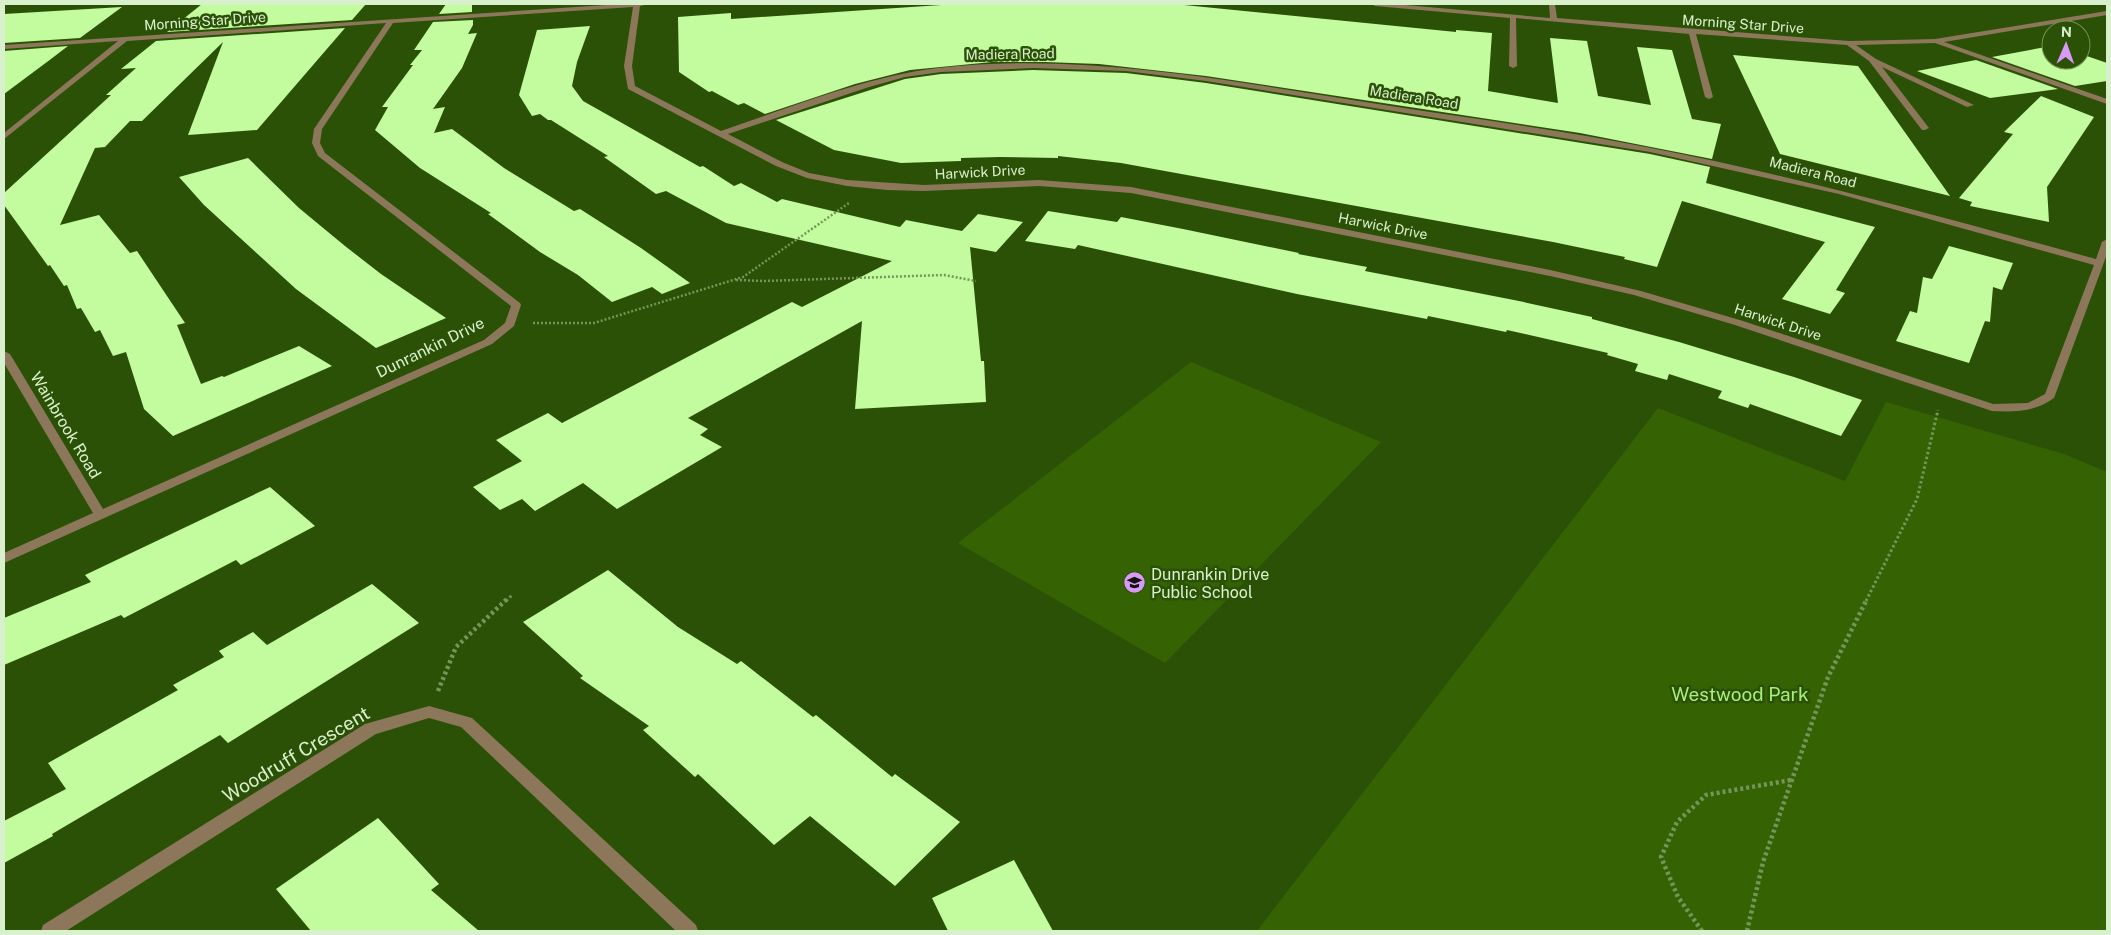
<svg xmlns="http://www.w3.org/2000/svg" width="2111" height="935" viewBox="0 0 2111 935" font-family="'Public Sans',sans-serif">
	<rect width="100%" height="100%" fill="#2b5106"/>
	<path fill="#356304" d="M1191 362 1381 442 1165 663 958 543Z
		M1886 402 2064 454 2107 472V931H1257L1658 408 1845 481Z"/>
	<path fill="#c3fb9f" d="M202 4H366L352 20 167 32Z
		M446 4H472V12L439 14Z
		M956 4 1184 5 1456 32V30L1492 33 1488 91 1558 103 1550 38 1587 41 1598 96 1651 105 1637 47 1672 50 1692 119 1721 124 1712 159 1580 133 1206 76 1099 64 1045 62H992L910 70 855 84 765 114 744 103 738 105 712 91 709 92 679 72 678 17 731 13V19Z
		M122 7 80 38 4 43V14Z
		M473 20V25L468 34 477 33 462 68 433 109 445 107 434 133 452 129 504 168 574 211 580 209 641 248 690 283 662 294 652 287 612 302 578 275 540 252 488 214 491 213 420 168 375 130 388 107H382L413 65H410L422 50H414L433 22Z
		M590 26 577 62 572 86 583 101 700 167 703 166 734 186 741 183 777 202 782 199 900 227 906 220 962 231 978 214 1023 222 996 252 970 247 981 361H984L986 402 855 409 862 321 688 418 708 429 700 435 722 447 617 509 583 483 535 511 522 499 500 510 473 487 522 461 496 440 548 413 562 423 792 302 802 307 892 261 726 223 666 191 656 194 604 157 608 156 551 120H548L540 114 532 116 519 95 537 30Z
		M345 28 257 130 188 135 223 42 142 121H130L105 147 95 148 60 225 99 215 130 253 137 251 185 323 177 325 201 384 222 376 224 377 299 346 332 366 173 436 144 409 126 352 113 356 100 330 95 332 81 308 77 309 67 285 64 286 50 265 48 266 4 205V193L111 95H106L136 68 121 69 156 41Z
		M68 46 51 59 4 94V51Z
		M2051 46V60H2081V54L2107 63V81L2075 86 1992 57Z
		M1733 55 1858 66 1950 196 1780 154Z
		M1976 60 2058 89 1990 98 1917 71Z
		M1033 70 1126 73 1206 83 1650 154 1710 167 1706 183 1875 227 1836 290 1845 293 1830 314 1782 299 1825 242 1682 201 1657 267 1624 259 1625 257 1553 242 1121 163 1058 156V158L1000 157 961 158V161L901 163 834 150 776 120 905 79 941 74Z
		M2041 96 2094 117 2047 187 2049 222 1970 206 1972 202 1959 198 2013 134 2004 132Z
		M248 158 299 208 345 246 381 274 446 318 376 348 296 289 204 205 179 177Z
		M1048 211 1117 222 1121 217 1183 229 1299 253 1298 254 1367 267 1365 271 1514 300 1592 317V319L1679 342 1794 377 1862 400 1841 436 1750 404 1748 408 1718 398 1722 391 1669 374 1667 380 1635 371 1638 364 1607 355 1608 353 1507 330 1506 332 1428 316 1427 319 1297 294 1078 245 1075 249 1025 241Z
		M1949 246 2013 263 2002 290 1993 287 1990 322 1985 321 1969 363 1896 341 1910 311 1917 313 1923 277 1932 279Z
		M270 487 315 526 241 565 236 560 124 618 121 615 4 665V618L91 582 85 575Z
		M608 570 678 627 737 664 741 661 813 717 816 715 892 777 895 774 960 822 895 886 810 816 774 845 698 774 695 777 643 730 649 726 580 678 583 676 523 622Z
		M372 584 419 623 228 743 220 735 52 834 53 836 4 863V821L66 789 48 763 178 690 173 685 224 657 219 651 253 632 267 645Z
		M378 818 439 884 431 890 479 931H311L276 889Z
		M1014 860 1053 931H948L932 898Z"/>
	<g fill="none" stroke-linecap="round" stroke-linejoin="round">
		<path stroke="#75955a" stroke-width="2.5" stroke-dasharray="2 2" stroke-linecap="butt" d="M736 280 764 281 944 275 976 281
			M533 323H594L743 277 849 203"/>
		<path stroke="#75955a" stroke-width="3" stroke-dasharray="2.5 2.5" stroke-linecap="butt" d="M506 601 512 595
			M1866 601 1917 499 1938 410"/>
		<path stroke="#75955a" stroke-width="4.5" stroke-dasharray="3 3" stroke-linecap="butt" d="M438 691 456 647 507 599
			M1702 931 1678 897 1661 857 1677 822 1706 795 1791 780
			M1747 931 1763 862 1828 677 1867 599"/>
		<path fill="#8d775b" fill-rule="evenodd" d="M621 4H649L640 6 632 66 635 86 721 131C792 107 864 77 938 68 1081 52 1224 80 1365 102 1460 117 1557 129 1651 148 1801 177 1948 219 2096 259L2102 242 2107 239V254L2054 398C2035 412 2015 412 1992 411L1735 325 1634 295 1550 276 1131 193 1039 186 924 191 887 190 847 186 807 178 776 166 628 89 624 66 633 7 393 23 322 129 320 143 325 153 520 303 521 305 514 326 492 344 4 563V553L93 513 4 363V351L10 354 103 509 484 340 505 323 511 306 318 156 312 143 314 129 386 23 127 41 4 139V133L118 41 4 49V45ZM1033 68 1126 71 1206 81 1650 152 1839 194 2094 265 2045 394 2028 403 1993 404 1743 321 1641 291 1550 270 1131 187 1039 180 924 185 847 180 809 173 782 162 728 134 869 87 905 77 941 72Z
			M1372 4H1394L1550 18 1549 4H1555L1557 18 1849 41 1935 39 2107 11V15L1944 42 2107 99V104L1935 43 1856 45 1876 59 1974 105 1967 107 1882 67 1929 128 1925 130H1922L1869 61 1847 45 1696 34 1713 97 1709 99 1705 97 1689 34 1516 18 1517 66 1513 68 1509 66 1510 18 1375 6Z
			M429 706 472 718 696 925 698 931H676L461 727 429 718 376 734 66 931H41L43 925 365 724Z"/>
	</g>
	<defs>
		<symbol id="school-disc" viewBox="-11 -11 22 22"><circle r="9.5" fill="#d99af7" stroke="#2b5106"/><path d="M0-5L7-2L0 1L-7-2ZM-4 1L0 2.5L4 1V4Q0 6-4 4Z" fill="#111"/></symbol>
	</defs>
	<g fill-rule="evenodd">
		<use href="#school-disc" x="1122" y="570" width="25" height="25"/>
	</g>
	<g text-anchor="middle" stroke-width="5" stroke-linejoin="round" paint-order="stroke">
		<g font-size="14" fill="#d9f0cc" stroke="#2b5106">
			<text transform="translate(205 21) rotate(-4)" y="5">Morning Star Drive</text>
			<text transform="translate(1743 24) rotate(4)" y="5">Morning Star Drive</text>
			<text transform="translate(1010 54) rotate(-1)" y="5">Madiera Road</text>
			<text transform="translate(1414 97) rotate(9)" y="5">Madiera Road</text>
			<text transform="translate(980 172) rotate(-3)" y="5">Harwick Drive</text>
			<text transform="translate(1813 172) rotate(14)" y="5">Madiera Road</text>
			<text transform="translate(1383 226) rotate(11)" y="5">Harwick Drive</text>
			<text transform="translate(1778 322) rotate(18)" y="5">Harwick Drive</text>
		</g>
		<g font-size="16" fill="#d9f0cc" stroke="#2b5106">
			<text transform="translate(430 347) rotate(-26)" y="6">Dunrankin Drive</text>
			<text transform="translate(66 425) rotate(59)" y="6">Wainbrook Road</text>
		</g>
		<g font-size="16" fill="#d9f0cc" stroke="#2b5106" text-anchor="start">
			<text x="1151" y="580">Dunrankin Drive<tspan x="1151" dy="18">Public School</tspan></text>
		</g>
		<g font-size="19" fill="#a9ee7b" stroke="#2b5106">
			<text x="1740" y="701">Westwood Park</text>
		</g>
		<g font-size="19" fill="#d9f0cc" stroke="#2b5106">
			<text transform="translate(296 754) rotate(-31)" y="7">Woodruff Crescent</text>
		</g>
	</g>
	<rect width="2111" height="935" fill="none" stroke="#d9f0cc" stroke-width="10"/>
	<g transform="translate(2066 45) rotate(2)"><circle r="24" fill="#2b5106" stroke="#719155"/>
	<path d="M0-4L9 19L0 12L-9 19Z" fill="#d99af7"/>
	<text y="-8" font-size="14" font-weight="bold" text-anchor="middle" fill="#d9f0cc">N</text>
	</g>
</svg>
